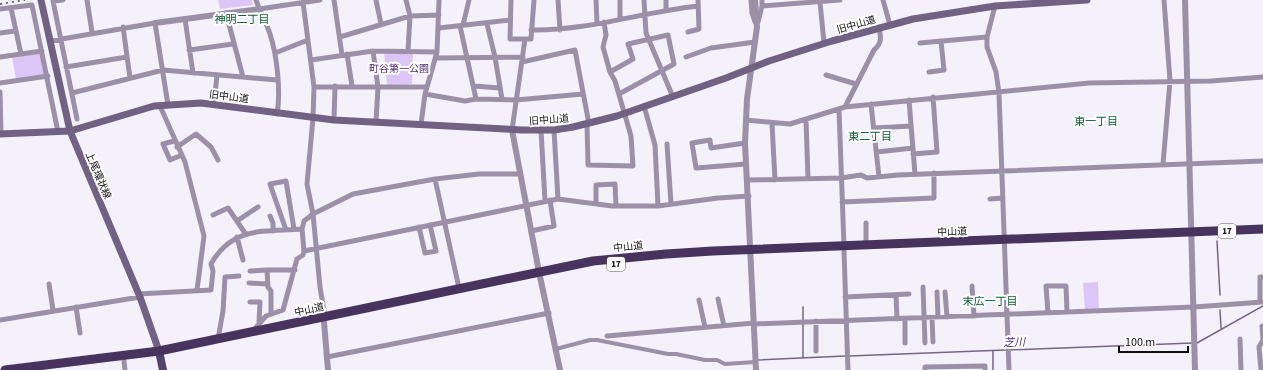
<svg xmlns="http://www.w3.org/2000/svg" width="1263" height="370" viewBox="0 0 1263 370" font-family="'Source Sans 3','Noto Sans JP',sans-serif">
	<rect width="100%" height="100%" fill="#f5f1fb"/>
	<path fill="#dcc6f8" d="M218 0H252L253 5 220 9Z
		M384 52H413L412 84 387 85Z
		M40 53 44 75 16 79 12 57Z
		M1098 282 1099 309 1085 310 1083 283Z"/>
	<g fill="none" stroke-linecap="round" stroke-linejoin="round">
		<path stroke="#76648a" stroke-width="1.5" d="M1217 241 1220 295
			M803 307V357
			M1220 310 1221 328
			M1197 343 1263 306
			M993 351V370
			M849 356 1193 343
			M757 360 845 356"/>
		<path stroke="#9b90a8" stroke-width="4" d="M556 349 590 340H597L668 354H676L705 360H717L725 364 755 362"/>
		<path stroke="#9b90a8" stroke-width="5" d="M63 0 53 1 77 119
			M87 0 92 32
			M256 0C260 12 266 22 270 34 277 55 281 92 277 114
			M334 0 342 55
			M376 0 381 24
			M406 0 410 16 408 51
			M511 0 510 39H531L534 0
			M558 0 560 30
			M596 0 597 23
			M620 0V19
			M644 0 646 33 673 97
			M666 0V9
			M751 0 752 13 755 22
			M883 0 890 25
			M303 2 314 87 313 118 307 184 313 214 320 287 325 317
			M820 2 824 43
			M762 6 840 0
			M995 6 987 37V47L996 72 999 93 1009 370
			M11 8 21 54
			M0 9 32 5 58 132
			M259 9 320 0
			M226 13 243 77
			M185 19 193 73
			M758 22 762 6V0
			M487 24 495 57 502 99
			M463 25 469 0
			M460 26 476 99
			M123 27 130 78
			M439 28 510 20
			M531 30C588 31 642 12 698 6
			M688 32 699 29 698 0
			M0 33 15 31
			M340 37 410 16 439 15
			M50 41 155 23 168 105
			M920 43 987 37
			M189 50 233 44
			M373 51 378 87 376 122
			M275 53 308 40
			M347 54 352 86
			M0 57 42 51
			M686 57 711 48 755 42
			M435 58 523 57
			M311 60 373 51 437 52
			M522 62 575 50 589 124
			M66 67 127 57
			M610 72 633 59 628 44 668 35 674 64 619 94
			M929 72 944 70 941 41
			M826 75 856 84
			M0 83 48 76
			M474 86 500 88
			M314 87H427
			M0 92 1 134
			M72 93 163 70 277 80
			M425 94 465 101 476 99 516 100 583 94
			M909 100 915 174
			M214 104 217 75
			M871 104 879 177
			M160 106 185 162 204 236 197 290
			M644 106 655 145 658 206
			M845 107 874 50C882 43 881 38 879 27
			M839 110 844 246
			M334 120 335 86
			M746 120 790 124 845 107 1089 83 1211 81 1263 77
			M806 120 808 179
			M421 124 425 94 437 52 439 0
			M587 124 588 165 633 166 631 136 615 81 610 72 603 47 606 35 604 22
			M772 124 775 180
			M874 128 911 126
			M512 130 525 39
			M541 130 545 201
			M554 130 558 199
			M174 141 163 144 170 160 182 155
			M745 143 711 148 710 140 692 143 696 168 746 164
			M667 144 671 204
			M177 147 196 134 211 147 218 160
			M877 152 913 148
			M913 154 937 152 933 97
			M1163 164 1170 81 1164 0
			M435 179 459 288
			M747 180 841 178 861 175 867 178 898 175 1263 161
			M990 199 1003 198
			M842 202 934 198V173
			M596 204V185L615 184 616 206
			M213 215 228 208 245 233
			M270 216 273 223V231
			M237 221 258 207
			M866 223V245
			M419 227 425 253 436 251 430 225
			M286 230 270 184 286 181 294 229
			M531 231 554 226 550 200
			M237 237 243 260
			M304 251 302 229 304 221 313 214 353 194 435 179 479 174H520
			M844 251 848 370
			M250 271 267 270
			M249 283 267 284
			M49 284 53 310
			M972 286 974 316
			M923 287 925 343
			M937 292 938 317
			M945 292 947 317
			M138 294 211 290 213 271 211 264C232 226 264 232 302 229
			M896 295 897 319
			M845 297 909 294
			M718 299 724 326
			M699 300 705 327
			M250 302H260L259 322
			M1260 302V277H1263
			M76 307 80 333
			M1048 313 1046 286H1066L1067 312
			M271 314V291L268 287 267 270H295
			M932 318 933 342
			M0 320 140 297
			M816 321V351
			M754 324 1194 307 1263 302
			M252 332 266 316 283 310 297 259 303 255 304 251 558 199 612 206H658L718 198 749 196
			M607 336 754 323
			M218 339 223 311 225 277 239 276
			M1240 339 1241 370
			M905 343V319
			M327 357 549 313
			M124 361 125 370
			M925 370V367L985 366V370
			M1261 370 1259 347 1263 340 1262 326"/>
		<path stroke="#9b90a8" stroke-width="6" d="M755 0 757 27 747 99 745 143 756 370
			M1185 0 1195 370
			M155 23 259 9
			M512 130 539 272 560 370
			M324 322 328 370"/>
		<path stroke="#716284" stroke-width="7" d="M41 0 70 131 140 297 159 351
			M0 134 70 131 154 106 201 103 334 120 522 130H554L573 127 617 116 726 78 769 61 832 41 913 19 995 6 1087 0"/>
		<path stroke="#544169" stroke-width="8" d="M159 351 163 370"/>
		<path stroke="#48335e" stroke-width="9" d="M5 370 159 351 593 261 666 254 713 251 1263 229"/>
		<path stroke="#49474c" stroke-width="1.5" stroke-dasharray="2 4" stroke-linecap="butt" d="M0 4 25 0"/>
	</g>
	<g text-anchor="middle" stroke-width="4" stroke-linejoin="round" paint-order="stroke">
		<g fill="#fff" stroke="#585759" stroke-width="1">
			<rect x="1218" y="224" width="18" height="14" rx="3"/>
			<rect x="607" y="257" width="18" height="14" rx="3"/>
		</g>
		<g font-size="9" font-weight="bold" fill="#100f12">
			<text x="1227" y="234">17</text>
			<text x="616" y="267">17</text>
		</g>
		<g font-size="10" fill="#100f12" stroke="#fff">
			<text transform="translate(856 24) rotate(-16)" y="4">旧中山道</text>
			<text transform="translate(229 96) rotate(7)" y="4">旧中山道</text>
			<text transform="translate(549 119) rotate(-4)" y="4">旧中山道</text>
			<text transform="translate(99 175) rotate(67)" y="4">上尾環状線</text>
			<text transform="translate(952 231) rotate(-2)" y="4">中山道</text>
			<text transform="translate(628 246) rotate(-6)" y="4">中山道</text>
			<text transform="translate(309 309) rotate(-12)" y="4">中山道</text>
		</g>
		<g font-size="10" fill="#512f71" stroke="#fff">
			<text x="399" y="72">町谷第一公園</text>
		</g>
		<g font-size="11" fill="#0f6038" stroke="#fff">
			<text x="242" y="23">神明二丁目</text>
			<text x="1096" y="125">東一丁目</text>
			<text x="870" y="140">東二丁目</text>
			<text x="990" y="305">末広一丁目</text>
		</g>
		<g font-size="11" font-style="italic" fill="#4f2d6f" stroke="#fff">
			<text transform="translate(1014 342) rotate(-2)" y="4">芝川</text>
		</g>
	</g>
	<path d="M1119 346v6h69v-6" fill="none" stroke="#100f12" stroke-width="2"/>
	<text x="1125" y="346" font-size="12" fill="#100f12" stroke="#ffffff" stroke-width="3" paint-order="stroke">100 m</text>
</svg>
